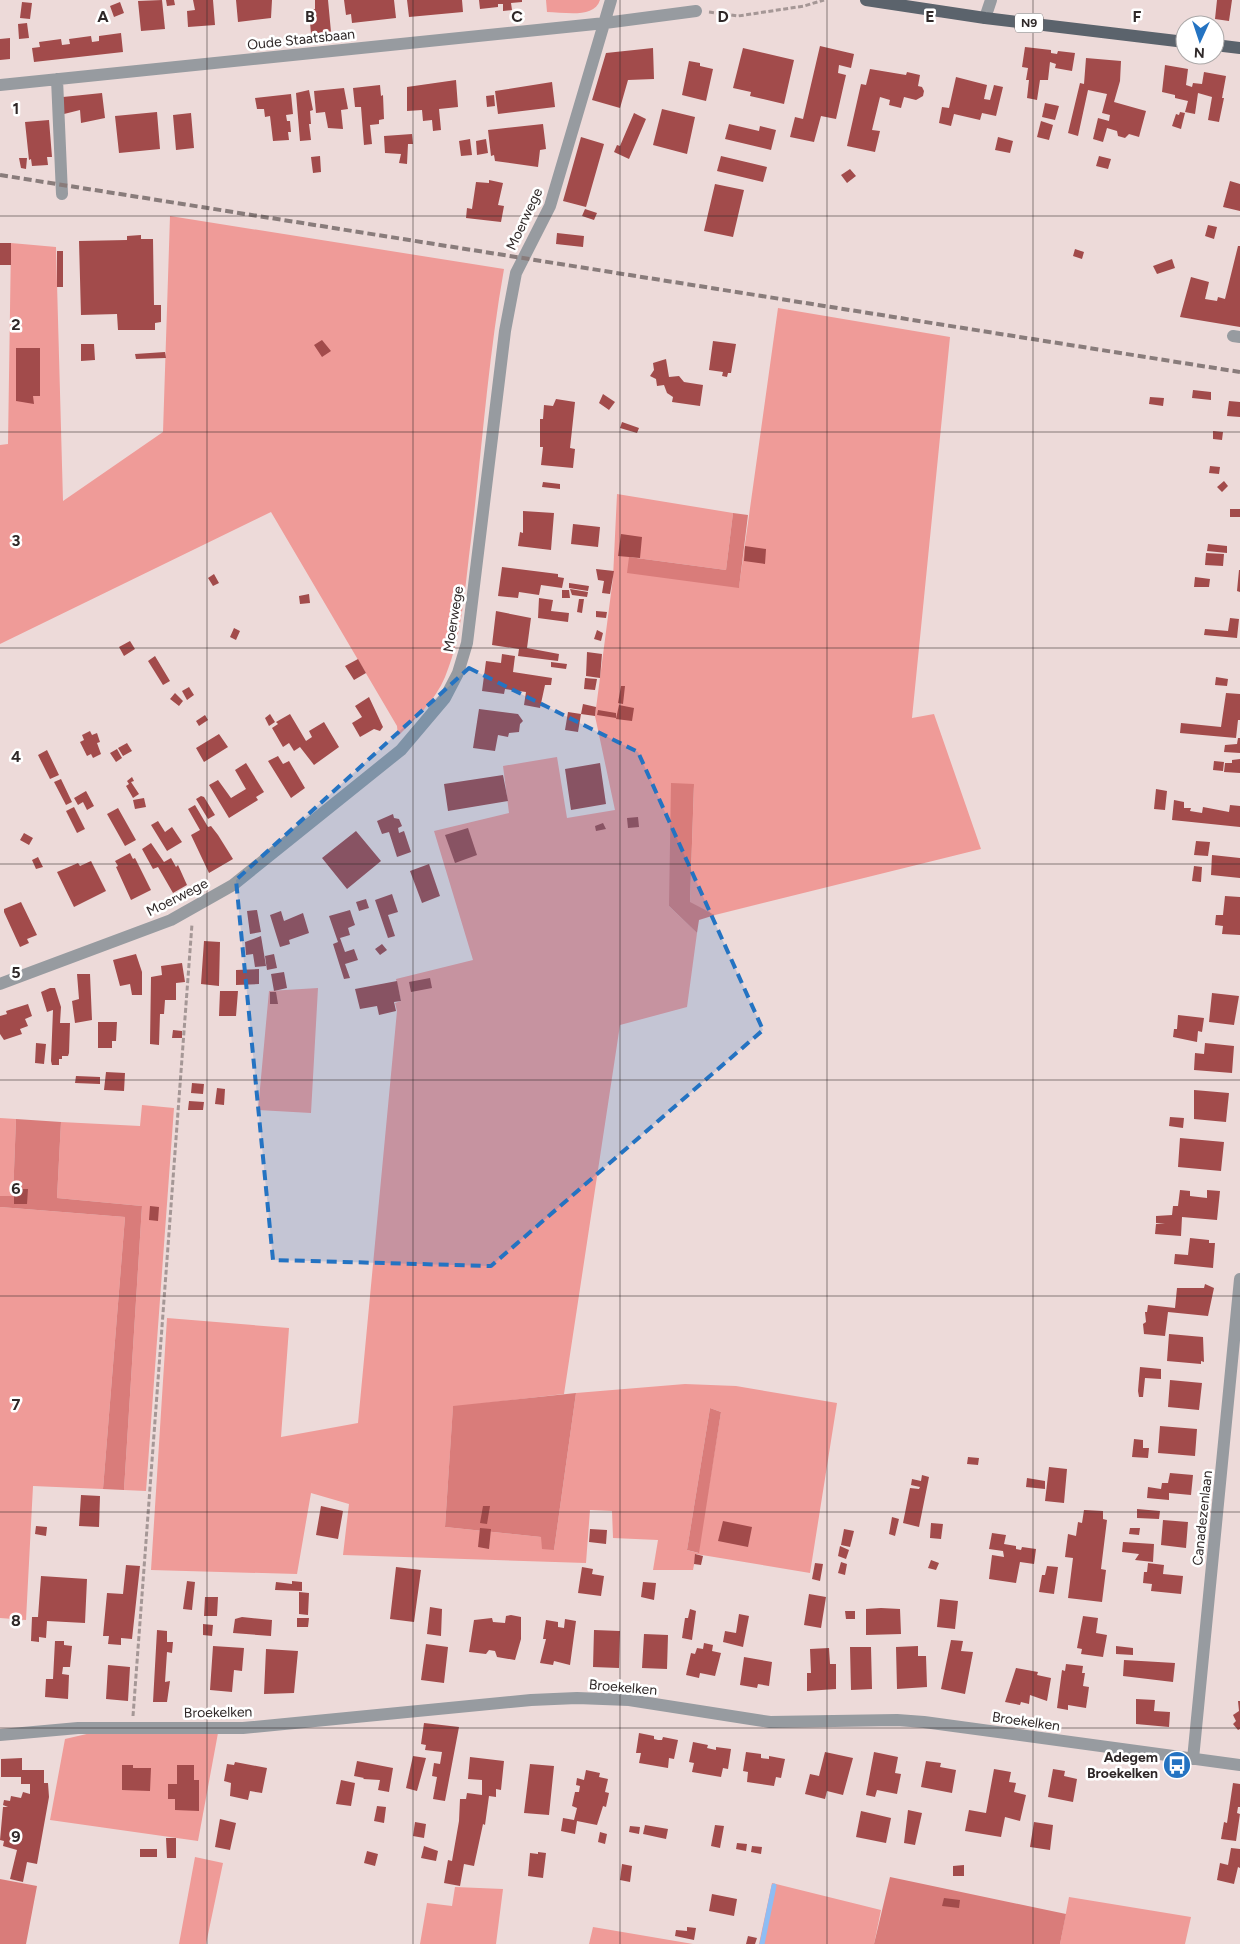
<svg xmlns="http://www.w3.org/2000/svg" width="1240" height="1944" viewBox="0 0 1240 1944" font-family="Figtree,sans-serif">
	<rect width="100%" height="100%" fill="#eddad9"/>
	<path fill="#ef9b98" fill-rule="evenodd" d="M546 0H600C594 19 564 12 547 12Z
		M170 216 504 269C488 359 482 450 471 540 465 585 463 634 445 677 435 701 416 718 398 736L397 726 271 512 0 644V445L8 444 11 243 56 247 63 501 163 432Z
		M778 308 950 337 912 718 934 714 981 849 715 915 690 903 694 784 669 906 697 933 687 1007 620 1025 564 1394 453 1407 445 1527 541 1537 554 1550 576 1393 685 1384 736 1386 837 1403 810 1573 696 1554 693 1570H653L658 1540 613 1538 612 1511 590 1510 586 1563 343 1555 349 1504 311 1493 297 1574 151 1570 167 1318 289 1328 281 1437 358 1423 397 1011 395 1003 401 1001 396 979 473 960 434 831 509 813 503 766 557 757 567 818 615 810 595 716 613 578 617 494 733 513 726 570 629 557 739 587ZM710 1408 721 1412 698 1553 687 1550Z
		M318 988 311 1113 258 1110 269 991Z
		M142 1105 174 1108 146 1491 124 1490 142 1206 57 1198 61 1122 140 1126Z
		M0 1118 16 1119 13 1197 0 1196Z
		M0 1207 125 1217 103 1489 33 1486 26 1620 0 1618Z
		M91 1733H218L198 1841 50 1820 65 1739Z
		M195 1857 223 1863 206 1944H179Z
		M772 1883 881 1910 874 1944H759Z
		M455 1887 503 1889 496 1944H420L427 1903 452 1906Z
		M1069 1897 1191 1917 1185 1944H1060Z
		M593 1927 693 1944H589Z"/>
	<path fill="#d97c7a" d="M733 513 748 515 739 588 627 573 629 557 726 570Z
		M671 783 694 784 690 902 715 915 699 920 697 933 669 906Z
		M16 1119 61 1122 57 1198 142 1206 124 1490 103 1489 125 1217 0 1207V1196H13Z
		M576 1393 554 1550 542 1549 541 1537 445 1527 453 1406Z
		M710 1408 721 1412 699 1553 687 1550Z
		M890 1877 1066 1914 1060 1944H874Z
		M0 1879 37 1886 26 1944H0Z"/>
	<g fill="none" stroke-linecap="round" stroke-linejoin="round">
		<path stroke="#8ebdf4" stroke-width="5" d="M762 1944 774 1886"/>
	</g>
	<path fill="#a24b4b" d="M162 0 165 29 141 31 138 1Z
		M166 0H174L175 5 167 6Z
		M193 0H213L215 25 188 27 187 11 195 10Z
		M236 0H272L271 18 238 22Z
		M315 0H328L331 32 311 34 309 10 315 9Z
		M344 0H394L396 18 352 23 351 14 346 15Z
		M407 0H462L463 12 409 17Z
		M479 0H522V2L511 3 512 10 503 11V4H498V7L480 9Z
		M1217 0H1232L1229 21 1215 19Z
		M22 2 32 3 30 19 20 18Z
		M120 2 124 13 114 17 110 6Z
		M27 23 29 38 19 39 18 24Z
		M121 33 123 52 34 62 32 48 40 47 39 42 61 39 62 45 70 44 69 39 91 36 92 42 99 41V36Z
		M10 38V59L0 60V39Z
		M820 46 854 54 851 68 839 65 838 73 846 75 836 119 821 116 814 142 790 137 795 117 803 119Z
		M1025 47 1051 50V53L1057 54 1058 51 1075 53 1072 71 1055 68 1056 64 1050 62 1048 80H1040L1037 100 1027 98 1029 80H1026L1028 68 1022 67Z
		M653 48 654 79 628 80 620 108 592 100 606 53Z
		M743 48 794 60 784 104 750 96 751 92 733 88Z
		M1086 58 1121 61 1120 81 1114 102 1146 111 1139 137 1129 134 1125 138 1118 136 1117 131 1107 128 1103 142 1093 139 1098 118 1109 121 1110 115 1102 113 1107 94 1088 90 1078 136 1068 133 1080 83 1084 84Z
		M689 61 700 63V66L713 69 706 101 682 95Z
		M1165 65 1188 69 1186 85 1192 87 1193 83 1202 84 1204 72 1226 76 1222 98H1224L1219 122 1208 120 1212 97 1198 93 1195 114 1185 112 1188 101 1175 98V95L1162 92Z
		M870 69 906 75 907 72 920 75 918 86 922 87 924 91 923 96 916 100 904 97 901 108 889 105 890 100 880 97 872 130 880 131 875 152 847 146 861 84 866 85Z
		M956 77 987 85 984 99 990 100 994 85 1003 87 996 116 982 113 980 120 954 114 951 126 939 123 942 107 949 108Z
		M456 80 458 107 439 109 441 130 433 131 432 120 423 121 422 110 407 111V87Z
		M552 82 555 107 498 114 495 91Z
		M380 85 381 96 383 95 384 119 379 120V124L370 125 372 144 364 145 361 107H355L353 88Z
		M344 88 348 109 341 110 343 129 328 128 325 112 316 113 314 91Z
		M309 90 313 110 310 111 311 124H309L311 140 300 141 296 93Z
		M102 93 105 118 81 123 80 110 64 114 63 97Z
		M291 94 293 114 286 115 287 121H290L291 132H288L289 140 273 141 270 116 265 117 264 109H257L255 98Z
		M494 95 495 106 487 107 486 96Z
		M1045 103 1059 106 1055 120 1042 117Z
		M662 109 695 117 687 154 653 145Z
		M157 112 160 149 119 153 115 116Z
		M1180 112 1185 113 1181 129 1172 126 1176 114 1179 115Z
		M191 113 194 148 176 150 173 115Z
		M634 113 646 119 629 159 614 152 617 145 620 146Z
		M49 120 52 157H47L48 165 32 166 31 159 29 160 25 122Z
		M1041 121 1053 125 1049 140 1037 137Z
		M543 124 546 149 540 150 538 167 495 161 494 155 491 156 488 130Z
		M729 124 759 131 760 126 776 130 771 150 725 139Z
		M412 134 413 144H408L407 164 399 163 401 154 385 153 384 136Z
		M581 137 604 144 586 207 563 201Z
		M998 137 1013 141 1010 153 995 150Z
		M470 139 472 155 461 156 459 141Z
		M486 139 488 153 477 155 476 141Z
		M320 156 321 172 313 173 311 157Z
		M721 156 767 167 763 182 717 171Z
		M1099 156 1111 159 1108 169 1096 166Z
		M19 158H27L26 169 21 168Z
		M850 169 856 176 847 183 841 175Z
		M489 180 503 183 498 205 504 206 501 222 466 218 467 208 472 209 476 182 489 183Z
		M1230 181 1240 184V211L1223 207Z
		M715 184 744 190 733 237 704 231Z
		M585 209 597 213 594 220 582 216Z
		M1208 225 1217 227 1214 239 1205 236Z
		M557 233 584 236 583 247 556 244Z
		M141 235V239H153L154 305H161V322L155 323V330H118L117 314 81 315 79 241 127 240V236Z
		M0 243H11V265H0Z
		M1238 246H1240V327L1180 317 1191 277 1209 282 1205 299 1217 301 1218 297 1225 299Z
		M1075 249 1084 252 1082 259 1073 256Z
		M57 251H63V287H57Z
		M1172 259 1175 268 1157 274 1153 266Z
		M322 340 331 351 322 357 314 345Z
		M713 341 736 344 731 373H728L727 377 722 376 723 372 709 370Z
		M81 344H94L95 360 81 361Z
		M16 348H40V396H33L34 404 16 401Z
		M165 352 166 358 136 359 135 354Z
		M666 359 669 377 679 376 684 382 703 385 700 406 672 402 673 397 667 393 664 385 657 386 656 379 650 376 654 370 653 363Z
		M1193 390 1211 392V400L1192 398Z
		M603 394 615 402 609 410 599 403Z
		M1150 397 1164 398 1163 406 1149 404Z
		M556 399 575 402 570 448 575 449 573 468 541 465 543 447H540V419H543L544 405 553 406Z
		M1229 401 1240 402V417L1227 416Z
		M622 422 639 428 637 433 620 428Z
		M1213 431 1223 432 1222 440 1213 439Z
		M1210 466 1220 467 1219 474 1209 473Z
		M1224 481 1228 486 1222 492 1217 487Z
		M543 482 560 484V489L542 487Z
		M1230 509H1240V517H1230Z
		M523 511 554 513 551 550 518 546 520 532 523 533Z
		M573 524 600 527 598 547 571 544Z
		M621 534 642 537 640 558 618 556Z
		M1208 544 1227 546V553L1207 551Z
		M745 546 766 549 765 564 744 561Z
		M1206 553 1224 554 1223 566 1205 565Z
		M502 567 558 574V577L564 578 562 588 541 585 539 595 519 592 518 598 498 596Z
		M596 569 614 571 610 594 602 593 604 581 598 580Z
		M1239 570H1240V592L1237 591Z
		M214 574 219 583 213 586 208 578Z
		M1195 577 1210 579 1209 587H1194Z
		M569 583 589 586 588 591 569 588Z
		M570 589 588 592 587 597 572 595Z
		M562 590H569L570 598H562Z
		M309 594 310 603 300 604 299 596Z
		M539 598 553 600 551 611 569 613 568 622 538 618Z
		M579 599H584L582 613 577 612Z
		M496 611 531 618 527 648 559 654 558 661 518 656 519 649 492 645Z
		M596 611 607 612 606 618 596 617Z
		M1230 618 1239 619 1237 638 1204 635 1205 629 1228 631Z
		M234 628 240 631 236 640 230 637Z
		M597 630 603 633 601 641 594 639Z
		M130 641 135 649 124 656 119 647Z
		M587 652 602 654 600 678 586 676Z
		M502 654 515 656 513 672 552 678 551 685H545L540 708 524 705 526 692 505 689 504 694 482 691 486 661 501 663Z
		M155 656 170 681 163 685 148 661Z
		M358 659 366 673 354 680 345 666Z
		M551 662 567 664 566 669 551 667Z
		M1216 677 1228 679 1227 686 1215 685Z
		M585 678 597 679 595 690 584 689Z
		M621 686H625L623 704 618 703Z
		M189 687 194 695 187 700 182 691Z
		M175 693 183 701 179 706 170 699Z
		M1226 693 1240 694V720H1238L1236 738 1180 733 1181 723 1221 727Z
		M369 697 383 727 380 731 374 729 360 737 352 723 362 717 355 706Z
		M583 704 596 707 595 716 581 714 578 732 565 730 568 712 581 714Z
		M619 705 634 708 632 721 616 719Z
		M479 709 518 714 523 721 520 724 519 732 509 733 508 737 498 735 495 751 473 748Z
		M598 710 616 713V718L597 715Z
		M270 714 275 722 269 726 265 718Z
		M290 714 306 741 312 737 309 731 324 722 339 747 314 765 300 747 294 751 289 743 283 747 272 728 278 724 276 722Z
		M205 715 208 720 199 726 196 721Z
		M90 731 92 735 97 733 100 742 97 743 101 754 93 758 91 754 87 756 80 742 84 740 82 735Z
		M219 734 228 747 204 762 196 748Z
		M1238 738H1240V753L1224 752 1225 745 1237 744Z
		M127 743 132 751 123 756 118 748Z
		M117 749 122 758 116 762 110 753Z
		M47 750 59 775 50 779 38 755Z
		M278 756 283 764 289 761 305 788 291 798 268 761Z
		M1240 759V773L1224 772 1225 763H1232V760Z
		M1214 761 1224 762 1223 771 1213 770Z
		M246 763 264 792 256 797 258 800 229 818 209 785 218 780 231 798 246 789 235 770Z
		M600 763 606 804 571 810 565 769Z
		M503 775 508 801 448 811 444 784Z
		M132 777 134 781 131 782 139 794 133 798 126 786 129 784 127 781Z
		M61 779 72 802 66 805 54 782Z
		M1156 789 1167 791 1165 810 1154 809Z
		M86 791 94 806 87 810 83 802 78 805 74 798Z
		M201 796 204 797 215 815 208 819 196 799Z
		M144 798 146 807 135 809 133 800Z
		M1174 800 1184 802V808H1191L1190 811 1202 813 1203 807 1229 812 1230 805 1240 806V827L1172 820Z
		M195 805 208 827 211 826 218 835 233 859 209 873 191 835 200 830 188 809Z
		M74 807 85 829 77 833 66 811Z
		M118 808 136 840 125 846 107 814Z
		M393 814 394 818 399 819 402 826 398 828 399 833 404 831 411 852 397 857 389 832 382 834 377 821Z
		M638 817 639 827 628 828 627 818Z
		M158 821 165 832 172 827 182 842 167 851 151 825Z
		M603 823 606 829 596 831 595 826Z
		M468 828 477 855 455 863 445 835Z
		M356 831 381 861 347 889 322 858Z
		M24 833 33 838 29 845 20 840Z
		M1196 841 1210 842 1208 856 1194 855Z
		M151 843 164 862 171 858 176 867 178 865 187 885 173 893 158 867 153 869 142 849Z
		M130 853 133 859 135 858 151 890 131 900 116 867 118 866 115 861Z
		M1212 855 1240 858V878L1211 875Z
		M38 857 43 867 36 869 32 860Z
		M91 861 106 891 74 907 57 872 78 863 80 866Z
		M429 864 440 896 422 903 410 871Z
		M1194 866 1202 867 1201 882 1192 881Z
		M392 894 398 912 388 915 395 936 388 938 375 900Z
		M1225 896 1240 897V935L1222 934 1223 926 1215 925 1216 915H1223Z
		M366 899 369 908 359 911 356 902Z
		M21 902 37 935 27 939 29 943 20 947 4 912V909Z
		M257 910 261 932 250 934 247 911Z
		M350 910 355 925 348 928 350 935 340 938 345 952 354 949 358 960 345 964 350 978 344 979 333 944 338 942 329 916Z
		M281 911 284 921 303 913 309 933 289 940 290 944 280 947 270 915Z
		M261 936 266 966 255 967 253 954 246 955 245 942Z
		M204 941 220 942 219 986 201 984Z
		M382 944 387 950 380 955 375 949Z
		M136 954 142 972V995H132L130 984 120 986 113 960Z
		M274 954 277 968 267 970 265 956Z
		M182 963 185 982 176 983V1000H165L164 1014H160L159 1045 150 1044 151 977 162 975 161 966Z
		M259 969V984L236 985V970Z
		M284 972 287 988 274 991 271 974Z
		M77 974H90L92 1020 75 1023 72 1001 79 999Z
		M430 978 432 988 411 992 409 982Z
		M397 981 401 1001 394 1002 396 1011 379 1015 377 1006 360 1009 355 989Z
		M50 988H55L61 1007 60 1023H70L69 1053 68 1056H62V1059H59V1065H52L51 1061 53 1010 47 1012 41 992Z
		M220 991H238L236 1016H219Z
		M270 992H276L278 1004H270Z
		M1212 993 1239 996 1234 1025 1209 1022Z
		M28 1004 32 1016 25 1019 28 1026 20 1029 22 1034 4 1040 0 1034V1016L7 1014 6 1011Z
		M1178 1015 1204 1018 1202 1032 1198 1031 1197 1042 1173 1037 1174 1029H1177Z
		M98 1022H117L116 1041H112V1048H98Z
		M173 1030 182 1031V1038H172Z
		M36 1043 46 1044 44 1064 35 1063Z
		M1205 1043 1234 1046 1232 1073 1194 1070 1195 1053 1204 1054Z
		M106 1072 125 1073 124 1091 104 1090Z
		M76 1076 100 1077V1084L75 1083Z
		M192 1083 204 1084 203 1094 191 1093Z
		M217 1088 225 1089 224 1105 215 1104Z
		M1194 1090 1229 1093 1226 1122 1194 1119Z
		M189 1101 204 1102 203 1110H188Z
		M1170 1117 1184 1118 1183 1128 1169 1126Z
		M1180 1138 1224 1142 1221 1171 1178 1167Z
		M21 1189H28L27 1204H14V1193H21Z
		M1180 1190 1190 1191V1196L1207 1198V1190L1220 1191 1217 1220 1182 1217 1181 1236 1155 1234 1156 1224H1165L1156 1223V1216L1172 1215 1173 1206H1178Z
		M150 1206 159 1207 158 1221 149 1220Z
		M1190 1238 1209 1240V1243H1215L1213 1268 1174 1264 1175 1254 1188 1255Z
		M1205 1284 1214 1288 1208 1316 1168 1312 1165 1336 1144 1334 1143 1324 1146 1322 1145 1312H1147L1148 1305 1175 1308 1177 1288H1204Z
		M1169 1334 1203 1337 1204 1362 1201 1361V1364L1167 1361Z
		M1140 1367 1161 1369V1379L1145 1378 1143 1397H1139L1138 1391Z
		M1170 1380 1202 1383 1199 1410 1168 1407Z
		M1160 1426 1197 1429 1195 1456 1158 1453Z
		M1134 1439 1143 1440V1448H1149L1148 1458 1132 1457Z
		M968 1457 979 1458 978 1465 967 1464Z
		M1049 1467 1067 1469 1064 1503 1045 1501Z
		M1170 1473 1193 1475 1191 1495 1169 1493V1500L1147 1498 1148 1487 1161 1489 1162 1483H1168Z
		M922 1475 929 1477 919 1527 903 1523 910 1488 919 1489 920 1487 911 1485 912 1479 921 1481Z
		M1027 1478 1045 1481V1489L1026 1487Z
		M81 1495 100 1496 99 1527 79 1526Z
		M321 1506 343 1511 338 1539 316 1535Z
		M483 1506H490L487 1524 480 1523Z
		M1137 1509 1160 1511 1159 1519 1137 1518Z
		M1084 1510 1103 1511V1519L1107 1520 1101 1569 1106 1570 1102 1602 1068 1598 1073 1558 1065 1557 1068 1534 1076 1536 1078 1522 1082 1523Z
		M892 1517 899 1519 895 1536 889 1534Z
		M1163 1520 1188 1522 1186 1548 1161 1545Z
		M723 1521 752 1527 748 1547 718 1541Z
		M931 1523 943 1524 941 1539 930 1538Z
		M36 1526 47 1527 46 1536 35 1534Z
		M480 1528 491 1529 489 1549 478 1547Z
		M1130 1528H1140L1139 1535 1129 1534Z
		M590 1529 607 1530 606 1544 589 1542Z
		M844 1529 854 1531 850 1547 841 1545Z
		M992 1533 1006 1535 1004 1544 1016 1546V1549L1021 1550 1022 1547 1036 1549 1034 1564 1020 1562 1016 1583 989 1579 992 1555 1004 1557 1003 1551 989 1549Z
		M1123 1542 1154 1544 1153 1562 1135 1560 1139 1554 1122 1552Z
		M840 1546 849 1550 846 1559 838 1556Z
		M695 1554 703 1556 701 1565 694 1564Z
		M931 1560 939 1563 936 1570 928 1568Z
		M841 1562 847 1564 845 1575 838 1573Z
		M815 1563 823 1564 820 1581 812 1579Z
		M1148 1563 1164 1565 1163 1574 1183 1576 1181 1594 1151 1591 1152 1584 1143 1583 1144 1572H1147Z
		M126 1565 140 1566 132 1639 121 1638V1645L108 1644 109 1636H103L107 1593 123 1594Z
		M1047 1566 1058 1567 1054 1594 1039 1592 1042 1575H1045Z
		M396 1567 421 1570 414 1622 390 1619Z
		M582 1567 593 1569 592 1574 604 1576 601 1596 578 1593Z
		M41 1576 87 1579 85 1623 47 1621 46 1638 39 1637V1642L31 1641 32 1617H38Z
		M187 1581 195 1582 192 1610 183 1609Z
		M292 1581 302 1582V1591L275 1590 276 1582 292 1584Z
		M643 1582 656 1583 654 1600 641 1597Z
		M299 1592 309 1593 308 1615 299 1614Z
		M809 1594 826 1597 821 1628 804 1625Z
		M205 1597H218L217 1616H204Z
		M940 1599 958 1601 955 1629 937 1627Z
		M430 1607 442 1609 441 1636 427 1634Z
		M881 1608 900 1609 901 1634 866 1635V1609Z
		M690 1609 696 1611 692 1640 682 1638 685 1618H688Z
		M845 1611H855V1619H846Z
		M739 1614 749 1616 743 1647 723 1642 725 1631 736 1633Z
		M511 1615 521 1617V1639L515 1660 497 1657 495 1651 489 1650 486 1654 469 1652 474 1620 492 1618 493 1622 505 1623 506 1616Z
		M1083 1616 1098 1618 1096 1633 1107 1635 1103 1657 1081 1654 1082 1649 1077 1648Z
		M242 1617 272 1620 271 1636 233 1633 235 1619Z
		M297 1618H309L308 1627H297Z
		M565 1619 576 1621 570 1665 554 1661 553 1665 540 1663 546 1639H543L546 1620 558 1622V1627L564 1628Z
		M203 1624 213 1625 212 1636 203 1635Z
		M157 1630 167 1631V1642H173L172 1653 167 1652 165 1682 170 1681 167 1702H153Z
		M594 1630 620 1631 619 1668 593 1667Z
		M644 1634 668 1635 667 1669 642 1668Z
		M951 1640 963 1641 961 1651 973 1652 965 1694 941 1689Z
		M55 1641H64V1645L72 1646 70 1667H63L62 1674 69 1675 68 1699 45 1697 46 1679H53Z
		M704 1643 713 1645 712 1651 721 1653 715 1676 700 1673 699 1678 686 1675 691 1653 695 1654 697 1648 703 1649Z
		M426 1644 448 1647 444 1683 421 1680Z
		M213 1646 244 1648 242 1671 234 1670 232 1692 210 1690Z
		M918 1646V1656H926L927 1687 897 1689 896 1647Z
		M1116 1646 1133 1648V1655L1116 1654Z
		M850 1647H871L872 1689 851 1690Z
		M829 1648 830 1664H836V1689L807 1691V1673H811L810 1649Z
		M266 1649 298 1651 294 1693 264 1694Z
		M744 1657 772 1662 769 1686 758 1684 757 1688 740 1685Z
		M1124 1660 1175 1663 1173 1682 1123 1676Z
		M1066 1664 1083 1666 1082 1673H1085L1083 1686 1089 1687 1086 1708 1068 1705V1710L1057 1708 1062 1670 1065 1671Z
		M108 1665 130 1667 128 1701 106 1699Z
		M1016 1668 1038 1672 1037 1675 1051 1678 1047 1701 1030 1695 1029 1704 1021 1702 1020 1705 1005 1702Z
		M1136 1699 1155 1700 1154 1711 1170 1712 1169 1727 1136 1724Z
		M1238 1701H1240V1729L1238 1730 1233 1724 1236 1721 1233 1715 1239 1711Z
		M424 1723 459 1727 445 1801 433 1799 437 1777 432 1776 434 1763 440 1764 442 1752 425 1750 426 1745 421 1744Z
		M639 1733 654 1736V1739L658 1740H662L663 1737 678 1740 674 1759 669 1758 668 1768 639 1763 641 1753H636Z
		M693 1742 708 1745 707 1748 716 1750V1747L731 1749 728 1769 723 1768 721 1777 692 1772 694 1763 689 1762Z
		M746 1752 761 1754V1758L769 1759V1756L785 1759 781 1778 776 1777 774 1786 747 1782 748 1772 743 1771Z
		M825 1752 853 1758 843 1795 827 1791 825 1799 805 1794 810 1774 819 1776Z
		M874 1752 898 1757 895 1773 901 1774 897 1794 877 1790 875 1797 866 1795Z
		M413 1756 426 1758 417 1791 406 1788Z
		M470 1757 504 1761 501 1790 496 1789V1797L489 1796 485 1825 483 1824 474 1866 464 1864 460 1886 444 1883 448 1860 452 1861 459 1821 460 1799H466L467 1793 482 1795V1780L468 1779Z
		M22 1758V1770H44V1783H48L49 1797 37 1864 27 1862 23 1882 10 1879 17 1850 3 1846 4 1841 0 1840 3 1807H8L3 1805 4 1800 10 1801 11 1796 21 1798 23 1792 30 1794V1784H21V1777H1V1759Z
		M357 1761 393 1768 389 1792 378 1790 380 1780 363 1779 364 1778 354 1776Z
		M926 1761 941 1763 940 1767 956 1770 952 1793 921 1787Z
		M235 1762 267 1768 262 1793 250 1791 248 1800 230 1796 231 1783 224 1781 227 1764 234 1765Z
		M530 1764 554 1766 549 1815 524 1813Z
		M122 1765H133V1768H151L150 1791 122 1790Z
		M177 1765H194V1780H199V1811L175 1810V1799H168V1784H177Z
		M994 1769 1011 1772 1009 1782 1016 1783 1014 1792 1026 1795 1020 1821 1005 1817 1001 1837 965 1831 969 1810 986 1813Z
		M1053 1769 1065 1771 1064 1776 1077 1779 1073 1802 1048 1797Z
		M586 1770 600 1773 599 1777 608 1779 605 1792 609 1793 606 1807 603 1806 597 1825 577 1821 575 1834 561 1831 563 1818 574 1820 577 1808 572 1806 575 1792H579L580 1786 576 1785 577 1778 584 1780Z
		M341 1780 355 1783 351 1806 336 1804Z
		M1233 1783 1240 1784V1807H1238L1237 1813 1240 1814 1236 1841 1221 1839 1224 1822 1227 1823Z
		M377 1806 386 1807 384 1823 374 1821Z
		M908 1810 922 1813 915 1845 904 1843Z
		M861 1811 891 1818 886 1843 856 1837Z
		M220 1819 236 1823 230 1850 215 1847Z
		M415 1822 426 1824 424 1838 413 1836Z
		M1034 1822 1053 1825 1050 1850 1030 1847Z
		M645 1825 668 1829 666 1839 643 1834Z
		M715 1825 724 1826 720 1848 711 1846Z
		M630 1826 640 1827 639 1834 629 1832Z
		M600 1832 607 1834 605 1844 598 1842Z
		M166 1838H176V1858H167Z
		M737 1843 747 1844 746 1851 736 1849Z
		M424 1846 438 1851 436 1861 421 1858Z
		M752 1846 762 1847 761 1854 751 1852Z
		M1231 1848 1240 1849V1868L1238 1867 1234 1884 1217 1880 1220 1863 1228 1865Z
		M140 1849H157V1857H140Z
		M367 1851 378 1854 375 1866 364 1863Z
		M538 1852 546 1853 543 1878 528 1876 530 1853 538 1854Z
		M622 1864 632 1866 630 1882 620 1880Z
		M964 1865V1876H953V1866Z
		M712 1894 737 1899 734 1916 709 1911Z
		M944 1898 960 1900 959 1908 942 1906Z
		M687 1927 696 1928 694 1940 675 1936 676 1930 687 1931Z
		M748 1936 757 1938 755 1944H746Z"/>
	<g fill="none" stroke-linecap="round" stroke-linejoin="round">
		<path stroke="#a59796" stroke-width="3" stroke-dasharray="5 2.5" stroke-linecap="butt" d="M709 12 738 16 804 6 824 0
			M133 1716 192 924"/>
		<path stroke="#979ba0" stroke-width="12" d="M985 18 991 0
			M57 79 62 194
			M0 85 605 23 696 11
			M1233 336 1240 337
			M0 984 171 920 233 885 401 750 445 698 458 673 467 643 505 331 516 273 550 206 611 0
			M0 1735 78 1728H243L531 1700 577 1698 629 1700 770 1722 897 1720 924 1722 1240 1765
			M1193 1759 1240 1279"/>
		<path stroke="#5b636c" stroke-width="12" d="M866 0 985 18 1185 42
			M1215 45 1240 48"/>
		<path stroke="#897c7b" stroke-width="4" stroke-dasharray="8 4" stroke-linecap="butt" d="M0 175 1240 372"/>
	</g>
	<path fill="#2473c2" fill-opacity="0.2" stroke="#2473c2" stroke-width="4" stroke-dasharray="10 6" stroke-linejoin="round" d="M469 668 638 752 763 1030 491 1266 273 1260 236 880Z"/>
	<path fill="none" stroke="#2f2828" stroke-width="1" stroke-opacity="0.55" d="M207 0V1944M413 0V1944M620 0V1944M827 0V1944M1033 0V1944M0 216H1240M0 432H1240M0 648H1240M0 864H1240M0 1080H1240M0 1296H1240M0 1512H1240M0 1728H1240"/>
	<defs>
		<symbol id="bus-disc" viewBox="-11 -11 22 22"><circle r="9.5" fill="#2473c2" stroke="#fff"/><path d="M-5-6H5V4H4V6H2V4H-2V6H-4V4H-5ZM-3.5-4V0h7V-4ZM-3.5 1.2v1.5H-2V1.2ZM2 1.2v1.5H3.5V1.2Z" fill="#fff"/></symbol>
	</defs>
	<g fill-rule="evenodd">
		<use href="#bus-disc" x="1161" y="1749" width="32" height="32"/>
	</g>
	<g text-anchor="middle" stroke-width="5" stroke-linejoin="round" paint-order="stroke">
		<rect fill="#fff" stroke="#6d6868" stroke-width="1" x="1015" y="13.5" width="28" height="19" rx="4"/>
		<g font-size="12" font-weight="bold" fill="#2f2828">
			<text x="1029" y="27">N9</text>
		</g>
		<g font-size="14" fill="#2f2828" stroke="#fff">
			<text transform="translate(301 39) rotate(-6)" y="5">Oude Staatsbaan</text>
			<text transform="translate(524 219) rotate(-65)" y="5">Moerwege</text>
			<text transform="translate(453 619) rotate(-81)" y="5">Moerwege</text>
			<text transform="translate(177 897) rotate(-27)" y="5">Moerwege</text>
			<text transform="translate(1202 1518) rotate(-84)" y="5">Canadezenlaan</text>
			<text transform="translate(623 1687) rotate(5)" y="5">Broekelken</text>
			<text transform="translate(218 1712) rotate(-1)" y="5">Broekelken</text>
			<text transform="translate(1026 1721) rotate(8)" y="5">Broekelken</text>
		</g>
		<g font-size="14" font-weight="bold" fill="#2f2828" stroke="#fff" text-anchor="end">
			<text x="1158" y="1762">Adegem<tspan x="1158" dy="16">Broekelken</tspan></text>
		</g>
	</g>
	<g font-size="16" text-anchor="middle" font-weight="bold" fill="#2f2828" stroke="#fff" stroke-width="5" stroke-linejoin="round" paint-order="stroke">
		<text x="103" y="22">A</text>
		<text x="310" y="22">B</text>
		<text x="517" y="22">C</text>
		<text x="723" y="22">D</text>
		<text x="930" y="22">E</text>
		<text x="1137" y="22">F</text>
		<text x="16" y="114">1</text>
		<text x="16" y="330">2</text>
		<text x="16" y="546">3</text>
		<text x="16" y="762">4</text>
		<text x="16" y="978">5</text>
		<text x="16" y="1194">6</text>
		<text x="16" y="1410">7</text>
		<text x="16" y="1626">8</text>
		<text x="16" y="1842">9</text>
	</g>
	<g transform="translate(1200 40) rotate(183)"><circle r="24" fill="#ffffff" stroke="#aca9a9"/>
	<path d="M0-4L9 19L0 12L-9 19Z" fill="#2473c2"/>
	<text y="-8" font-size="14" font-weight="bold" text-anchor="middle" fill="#2f2828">N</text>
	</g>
</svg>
